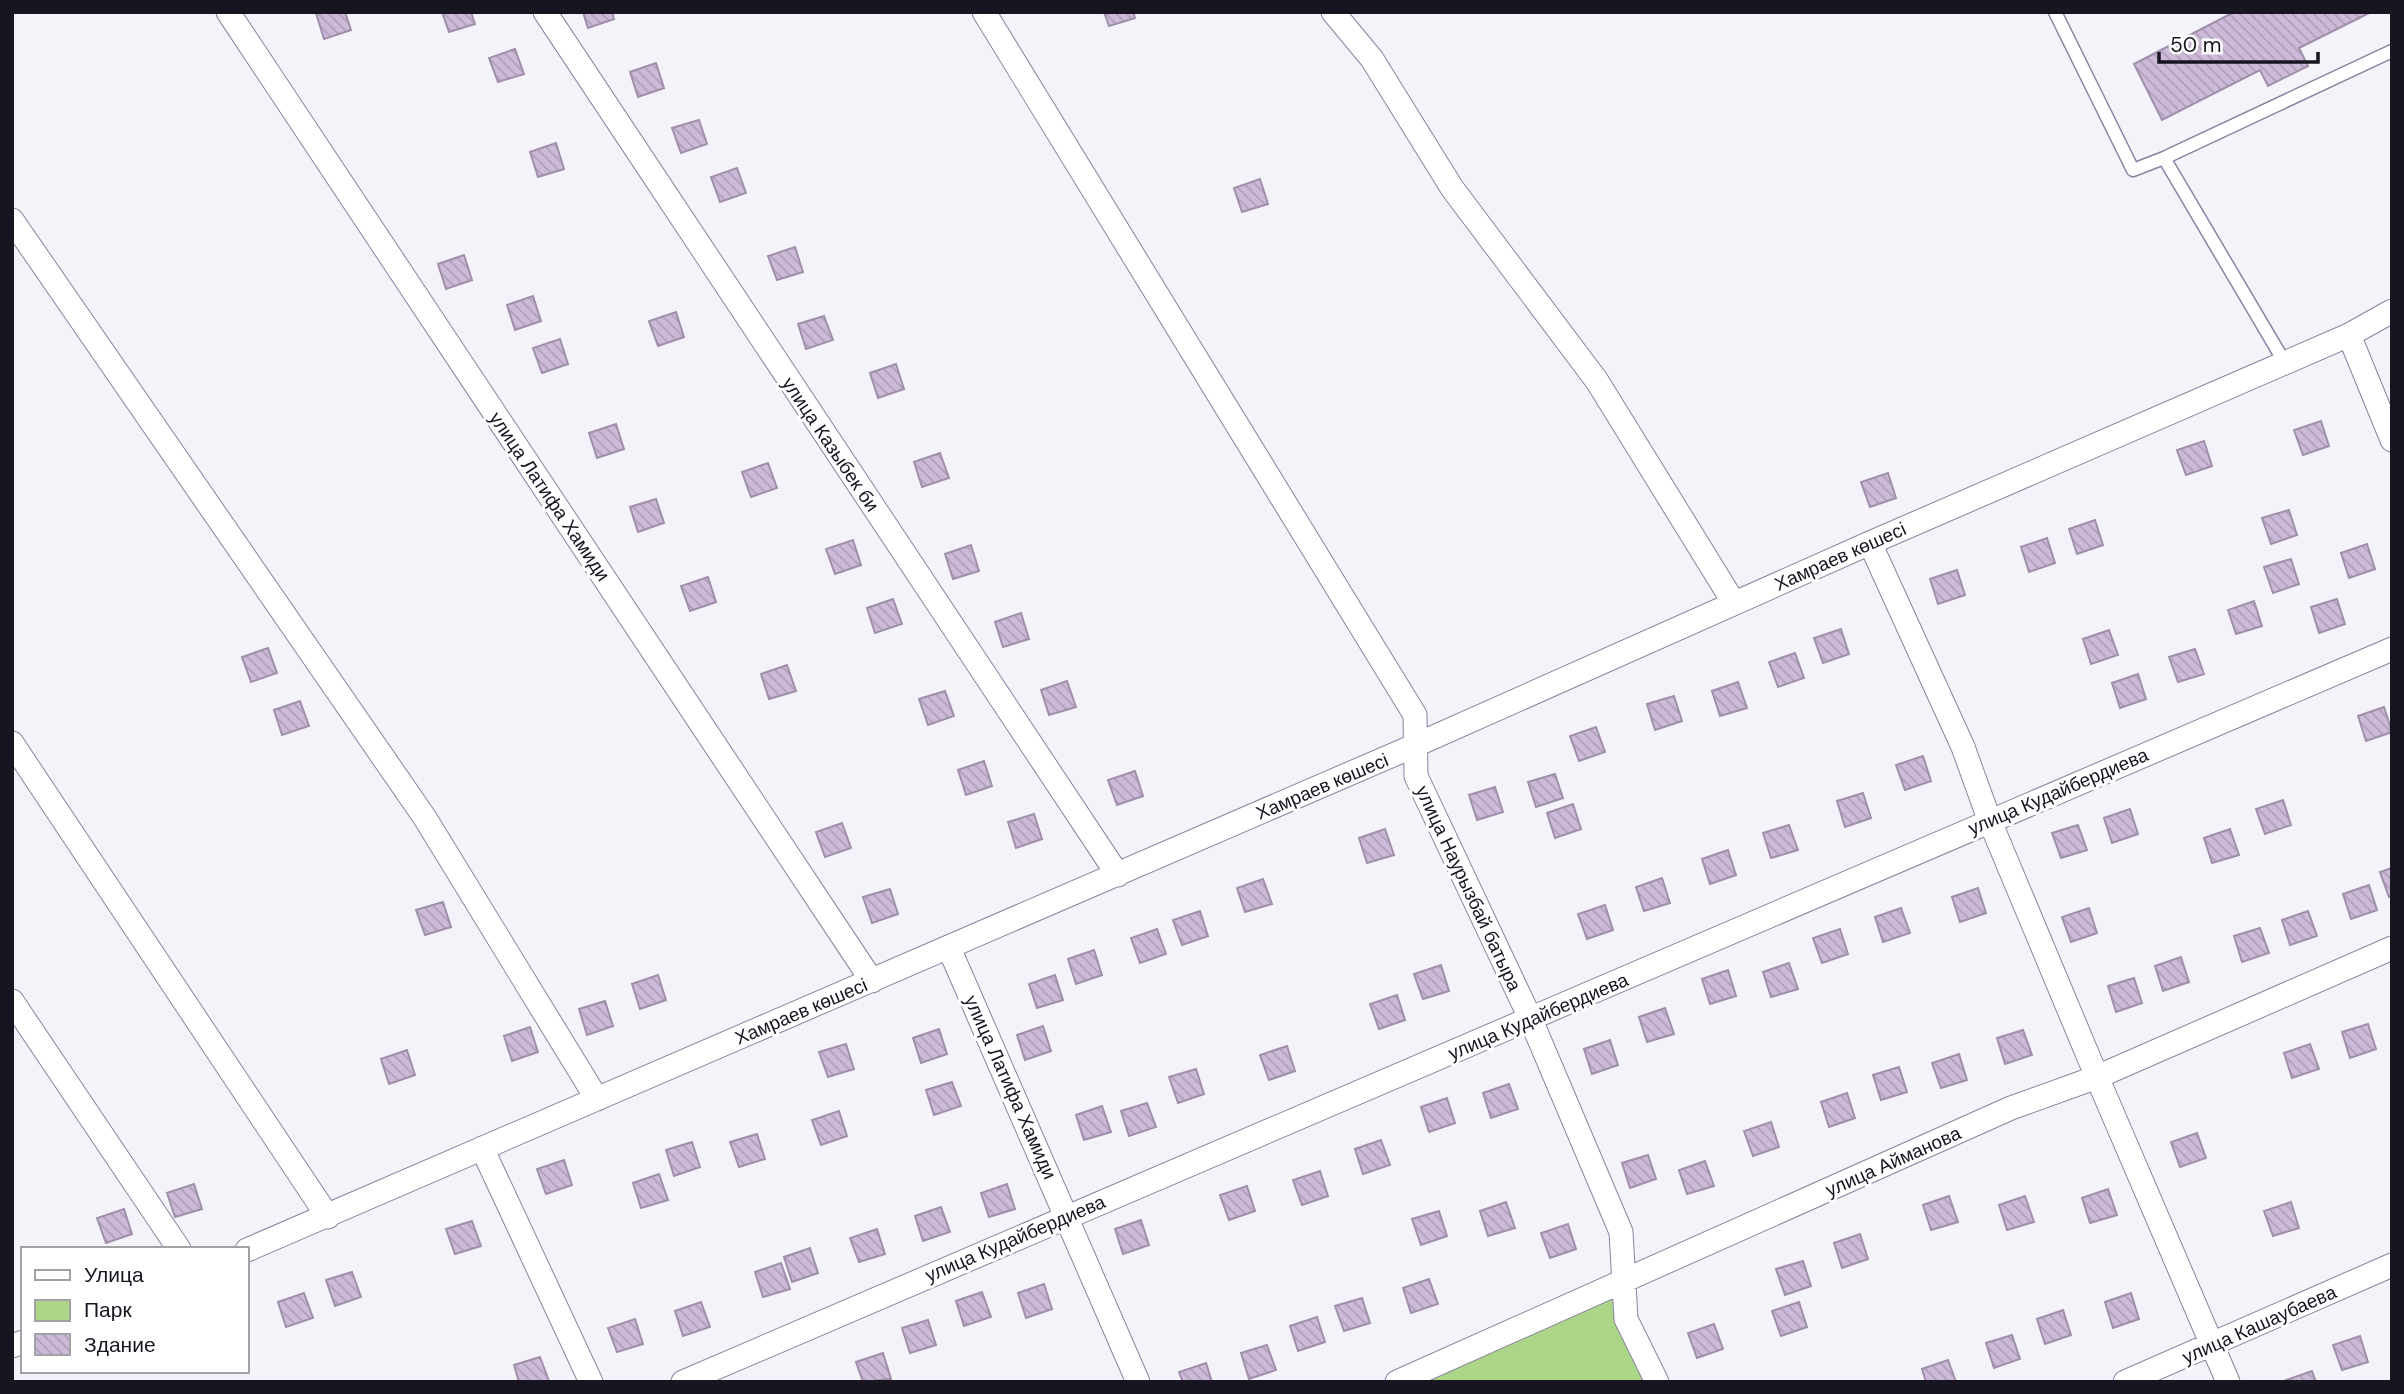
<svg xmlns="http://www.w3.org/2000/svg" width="2404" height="1394" viewBox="0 0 2404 1394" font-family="'DM Sans',sans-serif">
	<defs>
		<pattern id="building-back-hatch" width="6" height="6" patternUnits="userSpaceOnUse" patternTransform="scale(1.75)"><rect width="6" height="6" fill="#ccbad8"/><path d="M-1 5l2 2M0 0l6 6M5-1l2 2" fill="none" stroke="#ae9fb9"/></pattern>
	</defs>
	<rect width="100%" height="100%" fill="#f4f3fa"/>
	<path fill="#acd587" d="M1624 1282 1657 1382H1397Z"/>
	<path fill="url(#building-back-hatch)" stroke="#9f8fab" stroke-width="2" d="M345 12 351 30 324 39 316 13Z
		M442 12H471L475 24 449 32Z
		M583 12H612L614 19 588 28Z
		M1104 12H1133L1135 18 1109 26Z
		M2234 12H2371L2299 48 2308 66 2268 86 2260 70 2162 120 2134 64Z
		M515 49 524 74 498 82 489 58Z
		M656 63 664 88 638 97 630 72Z
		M699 120 707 144 681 153 672 128Z
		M556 143 564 169 538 177 530 152Z
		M737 168 746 193 720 202 711 177Z
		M1260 179 1268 204 1242 212 1234 188Z
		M795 247 803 272 777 280 768 256Z
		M464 255 472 280 446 289 438 264Z
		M533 296 541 321 515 330 507 305Z
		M676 312 684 337 658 346 649 321Z
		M824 316 833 340 806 349 798 324Z
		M560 339 568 364 542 373 533 348Z
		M896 364 904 389 878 398 870 373Z
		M2321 421 2329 446 2303 455 2294 430Z
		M616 424 624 449 597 458 589 433Z
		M2204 441 2212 466 2186 475 2177 450Z
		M940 453 949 478 922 487 914 462Z
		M768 463 777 488 751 497 742 472Z
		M1888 473 1896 498 1870 507 1861 482Z
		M656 499 664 523 638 532 630 507Z
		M2289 510 2297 535 2271 544 2262 518Z
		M2095 520 2103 545 2077 554 2069 529Z
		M2047 538 2055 563 2029 572 2021 547Z
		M853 540 861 565 835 574 826 549Z
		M2367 544 2375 569 2349 578 2341 553Z
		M971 545 979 571 953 579 945 554Z
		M2291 559 2299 584 2273 593 2264 567Z
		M1957 570 1965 595 1938 604 1930 579Z
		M708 577 716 602 690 611 681 586Z
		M893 599 902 624 875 633 867 608Z
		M2337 599 2345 624 2319 633 2311 607Z
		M2254 601 2262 626 2236 634 2228 610Z
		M1021 613 1029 639 1003 647 995 622Z
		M1841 629 1849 654 1823 663 1814 638Z
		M2109 630 2118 655 2091 664 2083 639Z
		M268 648 277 673 251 682 242 657Z
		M2195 649 2204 674 2178 682 2169 657Z
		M1795 653 1804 678 1778 687 1769 662Z
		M787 665 796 691 769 699 761 674Z
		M2138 674 2146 699 2120 708 2112 683Z
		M1067 681 1076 707 1049 715 1041 690Z
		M1738 682 1747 708 1720 716 1712 691Z
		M945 691 954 716 928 725 919 699Z
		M1674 696 1682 721 1655 730 1647 704Z
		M300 701 309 726 282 735 274 710Z
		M2384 707 2392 732 2366 741 2358 716Z
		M1596 727 1605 752 1579 761 1570 736Z
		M1923 756 1931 781 1905 790 1896 765Z
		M984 761 992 786 966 795 958 770Z
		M1135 771 1143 796 1117 805 1108 780Z
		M1555 774 1563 798 1536 807 1528 782Z
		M1495 787 1503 812 1477 820 1469 795Z
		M1863 793 1871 818 1845 827 1837 801Z
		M2283 800 2291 825 2265 834 2256 809Z
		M1573 804 1581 829 1555 838 1547 813Z
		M2130 809 2138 834 2112 843 2104 818Z
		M1034 814 1042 839 1016 848 1008 822Z
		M842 823 851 848 825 857 816 832Z
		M1789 825 1798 850 1771 858 1763 833Z
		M2078 825 2087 850 2061 858 2052 833Z
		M1385 829 1394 855 1367 863 1359 838Z
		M2230 829 2239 855 2212 863 2204 838Z
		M1728 850 1736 875 1710 884 1702 859Z
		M2392 868V896L2389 897 2380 872Z
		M1662 878 1670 903 1644 911 1636 887Z
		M1263 879 1272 904 1245 912 1237 888Z
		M2369 885 2377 910 2351 919 2343 894Z
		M1978 888 1986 913 1960 922 1952 897Z
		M890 889 898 914 872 923 863 897Z
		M443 902 451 927 425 935 416 910Z
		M1605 905 1613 930 1587 939 1578 914Z
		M1901 908 1910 933 1883 942 1875 917Z
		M2089 908 2097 933 2071 942 2062 917Z
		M1200 911 1208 936 1182 945 1173 920Z
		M2308 911 2317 936 2290 945 2282 920Z
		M2260 928 2269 953 2242 962 2234 936Z
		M1157 929 1166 954 1140 963 1131 938Z
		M1840 929 1848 954 1822 963 1813 938Z
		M1094 950 1102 975 1076 984 1068 959Z
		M2181 957 2189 982 2163 991 2155 966Z
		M1789 963 1798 989 1771 997 1763 972Z
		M1441 965 1449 991 1423 999 1414 974Z
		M1728 970 1736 996 1710 1004 1702 979Z
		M658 975 666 1000 640 1009 632 984Z
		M1055 975 1063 1000 1037 1008 1029 984Z
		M2134 978 2142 1003 2116 1012 2108 986Z
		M1397 995 1405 1020 1379 1029 1370 1004Z
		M605 1001 613 1026 587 1035 579 1009Z
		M1665 1008 1674 1034 1647 1042 1639 1017Z
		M2368 1024 2376 1049 2350 1058 2342 1032Z
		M1043 1026 1051 1051 1025 1060 1017 1035Z
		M530 1027 538 1052 512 1061 504 1036Z
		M939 1029 947 1054 921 1063 913 1038Z
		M2023 1030 2032 1055 2005 1064 1997 1038Z
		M1610 1040 1618 1065 1592 1074 1584 1049Z
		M846 1044 854 1069 828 1077 819 1052Z
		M2310 1044 2319 1069 2292 1078 2284 1053Z
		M1287 1046 1295 1071 1269 1080 1260 1055Z
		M407 1050 415 1075 389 1084 381 1059Z
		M1959 1054 1967 1080 1941 1088 1932 1063Z
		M1899 1067 1907 1092 1881 1100 1873 1075Z
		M1196 1069 1204 1094 1178 1103 1169 1077Z
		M952 1082 961 1106 934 1115 926 1090Z
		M1509 1084 1518 1109 1491 1118 1483 1093Z
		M1847 1093 1855 1118 1829 1127 1821 1102Z
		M1447 1098 1455 1123 1429 1132 1421 1107Z
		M1147 1103 1156 1127 1129 1136 1121 1111Z
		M1102 1106 1111 1132 1084 1140 1076 1115Z
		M839 1111 847 1136 821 1145 812 1120Z
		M1771 1122 1779 1147 1753 1156 1744 1131Z
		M2197 1133 2206 1158 2180 1167 2171 1142Z
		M757 1134 765 1159 739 1167 730 1142Z
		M1381 1140 1390 1165 1363 1174 1355 1149Z
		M692 1142 700 1167 674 1176 666 1150Z
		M1648 1155 1656 1179 1630 1188 1622 1163Z
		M564 1160 572 1185 546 1194 537 1169Z
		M1705 1161 1714 1186 1687 1194 1679 1170Z
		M1320 1171 1328 1196 1302 1205 1293 1180Z
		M659 1174 668 1200 641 1208 633 1183Z
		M194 1184 202 1209 175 1217 167 1193Z
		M1007 1184 1015 1209 989 1217 981 1193Z
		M1247 1186 1255 1211 1229 1220 1220 1195Z
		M2108 1189 2117 1215 2090 1223 2082 1198Z
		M1949 1196 1958 1222 1931 1230 1923 1205Z
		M2025 1196 2034 1222 2007 1230 1999 1205Z
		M1506 1202 1515 1228 1488 1236 1480 1211Z
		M2291 1202 2299 1228 2273 1236 2264 1211Z
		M941 1207 950 1232 923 1241 915 1216Z
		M124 1209 132 1234 106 1243 97 1218Z
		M1439 1211 1447 1236 1421 1245 1412 1219Z
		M1141 1220 1149 1245 1123 1254 1115 1229Z
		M472 1221 481 1246 455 1254 446 1229Z
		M1568 1224 1576 1249 1550 1258 1541 1233Z
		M877 1229 885 1254 859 1262 850 1238Z
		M1860 1234 1868 1259 1842 1268 1834 1243Z
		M810 1248 818 1273 792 1282 784 1257Z
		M1803 1261 1811 1286 1785 1295 1776 1269Z
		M781 1263 790 1289 763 1297 755 1272Z
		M352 1272 361 1297 335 1306 326 1280Z
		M1429 1279 1438 1304 1411 1313 1403 1288Z
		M1044 1284 1052 1309 1026 1318 1018 1293Z
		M982 1292 991 1317 964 1326 956 1301Z
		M304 1293 313 1318 286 1327 278 1302Z
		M2131 1293 2139 1319 2113 1328 2105 1302Z
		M1362 1298 1370 1323 1344 1331 1335 1306Z
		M701 1302 710 1327 683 1336 675 1311Z
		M1799 1302 1807 1327 1781 1336 1772 1311Z
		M2063 1310 2071 1335 2045 1344 2037 1319Z
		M1317 1317 1325 1342 1298 1351 1290 1326Z
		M635 1319 643 1344 617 1352 608 1328Z
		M928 1320 936 1345 910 1353 902 1328Z
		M1714 1324 1723 1349 1697 1358 1688 1333Z
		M2012 1335 2020 1359 1994 1368 1986 1343Z
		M2360 1336 2368 1362 2342 1370 2333 1345Z
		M1267 1345 1276 1370 1249 1379 1241 1353Z
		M883 1353 891 1379 863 1382 856 1362Z
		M540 1357 549 1381 519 1382 514 1365Z
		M1948 1360 1956 1382H1926L1922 1369Z
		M1206 1363 1212 1382H1183L1179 1372Z
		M2312 1371 2316 1382H2287L2286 1380Z"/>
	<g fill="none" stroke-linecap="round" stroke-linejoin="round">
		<defs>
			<path id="lane" d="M2055 12 2133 170 2164 158 2392 51
				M2164 158 2285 363"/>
			<path id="street" d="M228 12 872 981
				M545 12 1118 875
				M984 12 1415 715 1416 776 1531 1020 1621 1232 1626 1319 1657 1382
				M1333 12 1372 59 1452 188 1597 381 1734 603
				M12 220 425 818 597 1099
				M2349 335 2392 440
				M1870 543 1963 747 1989 819 2097 1077 2228 1382
				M12 743 328 1217
				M949 948 1138 1382
				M12 1001 179 1249
				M482 1148 591 1382
				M247 1250 1416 745 1870 543 2349 335 2392 311
				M12 1346 23 1342
				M683 1382 2392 649
				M1397 1382 2011 1108 2097 1077 2392 948
				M2125 1382 2392 1265"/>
		</defs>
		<use href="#lane" stroke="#8983a1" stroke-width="15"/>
		<use href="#street" stroke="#8983a1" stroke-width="25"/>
		<use href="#lane" stroke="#fff" stroke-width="12"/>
		<use href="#street" stroke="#fff" stroke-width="23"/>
	</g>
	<g text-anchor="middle" stroke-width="6" stroke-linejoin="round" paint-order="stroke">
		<g font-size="19" fill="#171520" stroke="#fff">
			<text transform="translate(831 444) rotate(56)" y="7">улица Казыбек би</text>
			<text transform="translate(550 496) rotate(56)" y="7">улица Латифа Хамиди</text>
			<text transform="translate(1840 556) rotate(-24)" y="7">Хамраев көшесі</text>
			<text transform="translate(1322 786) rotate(-23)" y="7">Хамраев көшесі</text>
			<text transform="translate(2058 791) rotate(-23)" y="7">улица Кудайбердиева</text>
			<text transform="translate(1469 888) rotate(65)" y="7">улица Наурызбай батыра</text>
			<text transform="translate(801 1011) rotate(-23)" y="7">Хамраев көшесі</text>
			<text transform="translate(1538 1016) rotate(-23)" y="7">улица Кудайбердиева</text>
			<text transform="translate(1011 1087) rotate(66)" y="7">улица Латифа Хамиди</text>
			<text transform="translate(1893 1161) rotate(-24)" y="7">улица Айманова</text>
			<text transform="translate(1015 1238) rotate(-23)" y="7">улица Кудайбердиева</text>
			<text transform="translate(2259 1324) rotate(-24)" y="7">улица Кашаубаева</text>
		</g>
	</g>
	<rect width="2404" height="1394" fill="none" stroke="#171520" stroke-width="28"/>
	<rect x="21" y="1247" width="228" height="126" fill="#ffffff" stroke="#a2a1a6" stroke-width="2"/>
	<rect x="35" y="1270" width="35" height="10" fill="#ffffff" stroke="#a2a1a6" stroke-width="2"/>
	<text x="84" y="1282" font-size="21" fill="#171520">Улица</text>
	<rect x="35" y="1300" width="35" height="21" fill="#acd587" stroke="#a2a1a6" stroke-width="2"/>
	<text x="84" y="1317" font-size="21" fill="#171520">Парк</text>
	<rect x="35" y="1334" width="35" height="21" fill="url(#building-back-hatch)" stroke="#a2a1a6" stroke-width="2"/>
	<text x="84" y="1352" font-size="21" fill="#171520">Здание</text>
	<path d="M2159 52v10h159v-10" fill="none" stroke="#171520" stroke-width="3.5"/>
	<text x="2170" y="52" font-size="21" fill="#171520" stroke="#ffffff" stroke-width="5" paint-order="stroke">50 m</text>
</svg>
